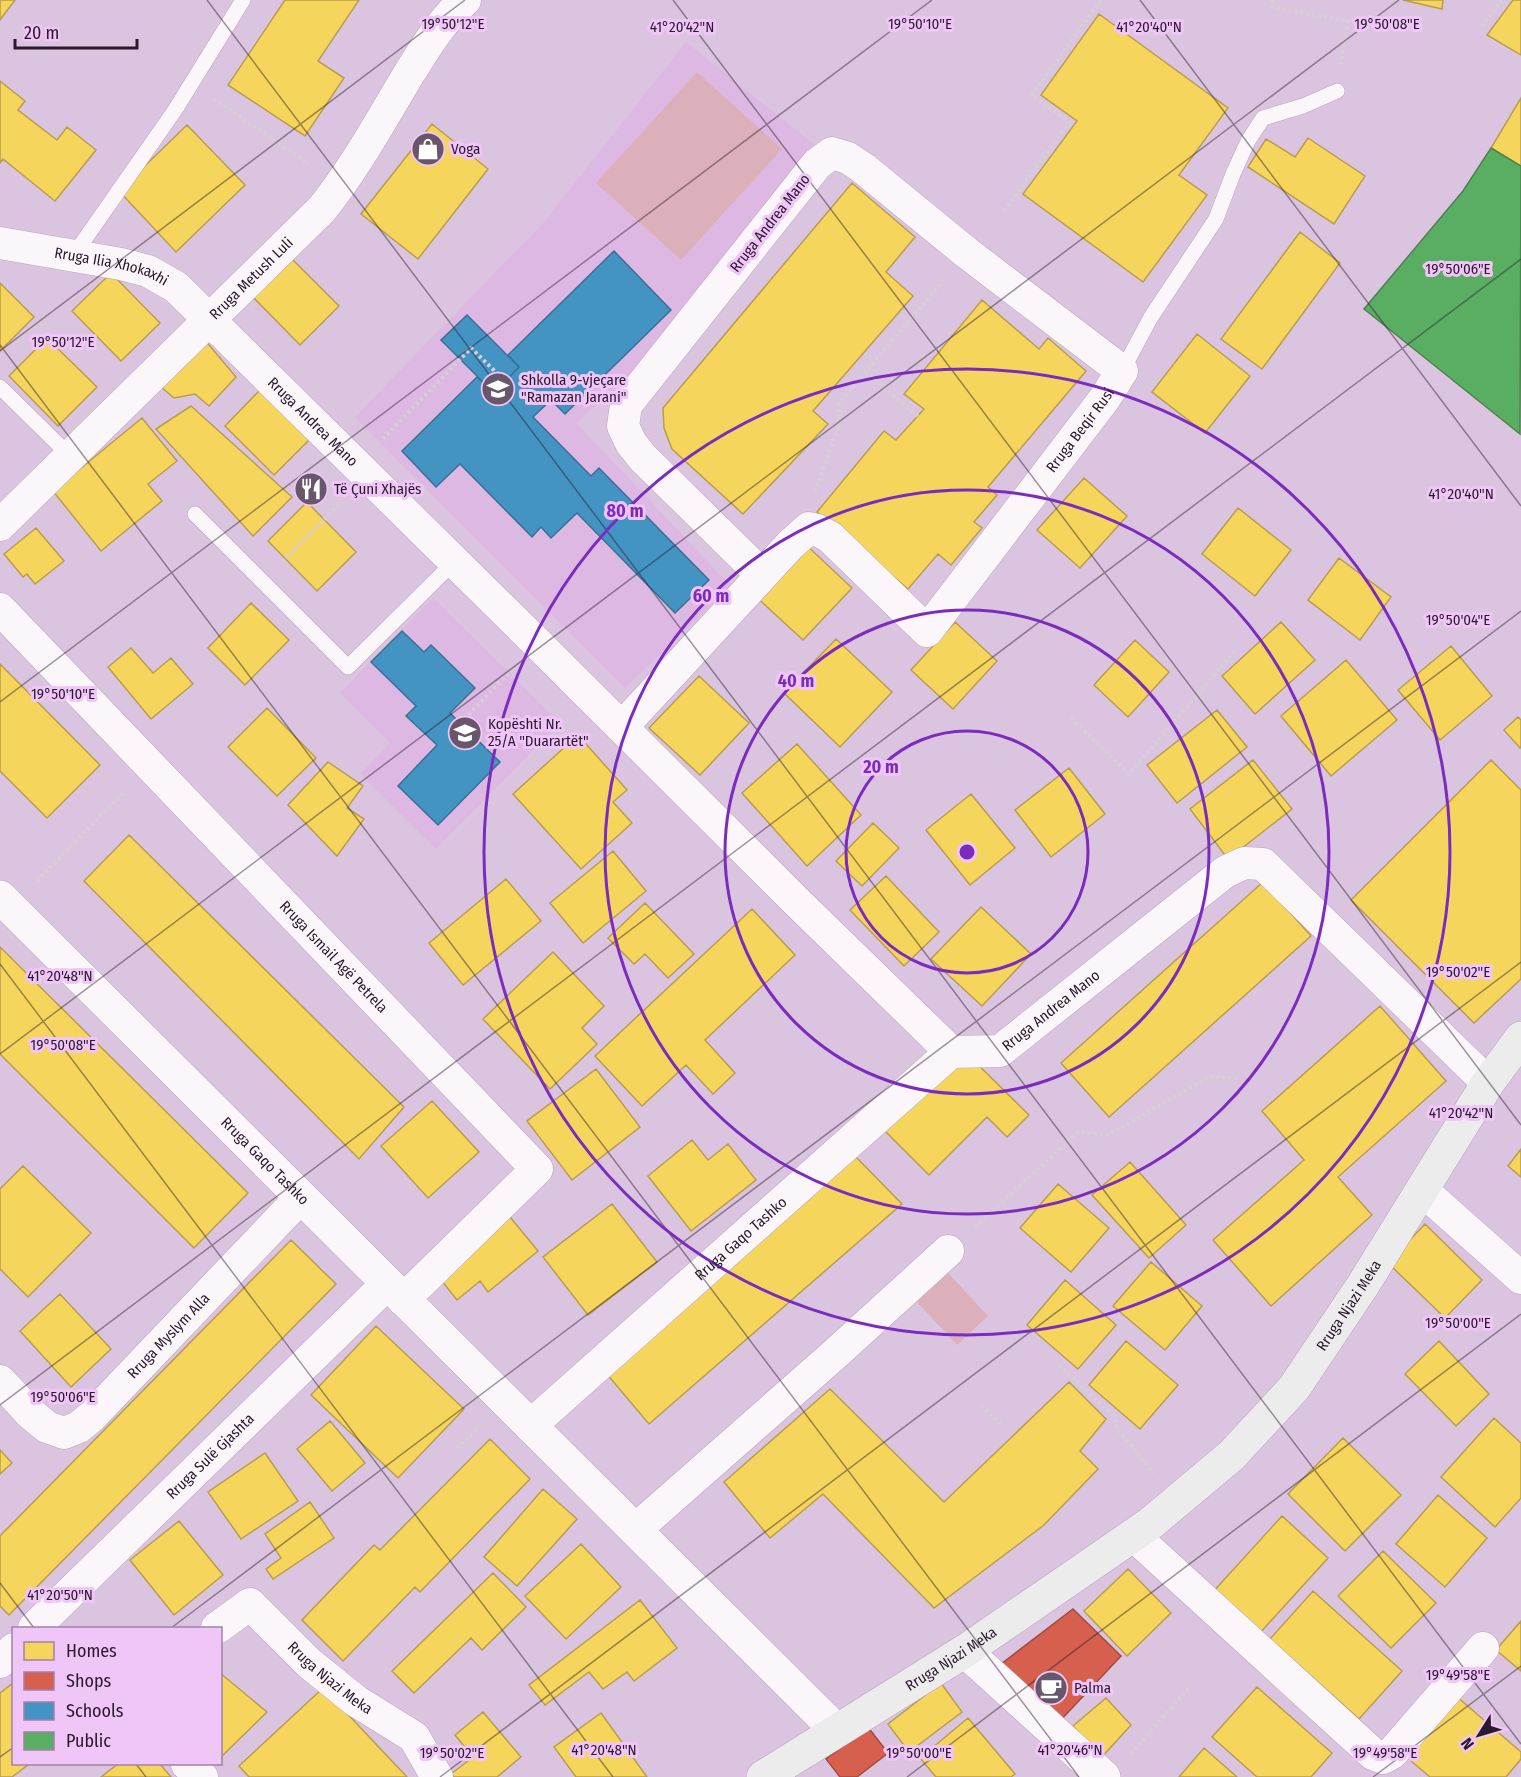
<svg xmlns="http://www.w3.org/2000/svg" width="1521" height="1777" viewBox="0 0 1521 1777" font-family="'Fira Sans Condensed',sans-serif">
	<rect width="100%" height="100%" fill="#dbc4df"/>
	<path fill="#ddb8e2" d="M686 42 815 145 646 361 576 423 731 586 625 688 355 417 543 223Z
		M433 598 560 723 436 849 360 774 390 743 340 693Z"/>
	<path fill="#dbb0bb" d="M697 72 782 149 681 260 596 183Z
		M948 1273 988 1316 957 1345 917 1302Z"/>
	<path fill="#f6d55c" stroke="#b99d4e" stroke-width="1.5" d="M0 0H15L0 20Z
		M285 0H359L318 61 344 78 305 136 228 85Z
		M1403 0H1443L1442 9Z
		M1513 0H1521V55L1487 35Z
		M1099 14 1228 108 1179 175 1207 195 1143 282 1023 194 1077 121 1041 95Z
		M0 81 25 101 18 110 57 140 67 127 96 150 55 201 3 159 0 163Z
		M1521 98V166L1491 148Z
		M432 124 488 169 418 259 361 214Z
		M187 125 245 185 176 252 119 191Z
		M1308 138 1365 176 1334 224 1248 167 1266 139 1295 157Z
		M852 183 915 237 886 272 913 296 813 411 828 424 743 514 672 449 664 428 663 408Z
		M1300 232 1340 263 1262 369 1221 339Z
		M289 256 339 306 300 345 251 295Z
		M111 273 160 323 121 361 72 311Z
		M0 283 34 317 0 351Z
		M982 300 1039 349 1048 338 1086 371 988 487 997 495 974 522 982 528 951 565 938 554 908 589 817 512 884 431 896 440 924 409 904 394Z
		M1197 334 1250 376 1205 433 1152 392Z
		M47 338 97 387 58 426 9 376Z
		M204 339 236 377 209 406 195 394 174 398 160 386Z
		M263 387 313 436 274 475 225 426Z
		M191 406 292 497 253 536 156 429Z
		M142 418 177 461 148 484 162 501 101 551 53 491Z
		M1084 478 1127 516 1080 568 1037 530Z
		M307 502 356 552 317 591 268 541Z
		M1238 508 1291 550 1255 596 1202 554Z
		M36 528 64 561 35 584 27 574 23 577 4 554Z
		M802 541 852 588 803 640 752 593Z
		M1339 558 1391 597 1360 640 1308 600Z
		M251 603 289 640 245 685 208 648Z
		M955 622 997 661 953 709 911 670Z
		M1281 622 1315 660 1255 714 1222 676Z
		M836 639 892 692 840 747 784 693Z
		M1135 640 1169 672 1128 717 1094 685Z
		M1451 646 1492 696 1440 740 1398 690Z
		M131 648 153 673 171 658 193 684 151 719 108 667Z
		M1346 660 1397 720 1331 776 1281 716Z
		M0 664 100 765 47 818 0 771Z
		M699 676 749 723 700 775 649 728Z
		M267 708 316 758 277 796 228 747Z
		M1217 710 1247 747 1177 803 1147 765Z
		M1518 717 1521 720V746L1520 748 1504 730Z
		M578 735 627 790 613 802 632 823 581 869 513 794Z
		M797 744 861 815 807 866 742 793Z
		M1253 760 1292 809 1228 859 1190 809Z
		M1491 760 1521 790V979L1474 1023 1351 900Z
		M328 762 363 786 347 808 364 819 337 856 288 805Z
		M1069 768 1105 814 1051 857 1015 810Z
		M971 794 1015 848 970 885 926 830Z
		M873 823 899 848 862 886 836 861Z
		M129 835 404 1107 359 1159 84 881Z
		M613 851 646 891 583 943 550 903Z
		M886 876 939 932 904 966 850 910Z
		M506 879 541 921 463 985 429 943Z
		M1263 882 1311 936 1109 1117 1061 1063Z
		M645 903 694 954 668 978 645 954 634 964 608 938Z
		M981 907 1031 954 982 1006 931 959Z
		M752 909 795 955 705 1040 735 1073 713 1094 686 1065 642 1106 595 1056Z
		M0 947 248 1193 194 1248 0 1054Z
		M553 952 604 1006 582 1028 597 1044 550 1089 483 1019Z
		M1380 1006 1446 1081 1338 1177 1372 1215 1271 1306 1213 1240 1304 1160 1262 1111Z
		M961 1048 1029 1115 1007 1137 987 1117 929 1175 882 1128Z
		M596 1069 640 1127 572 1180 527 1121Z
		M432 1101 479 1152 428 1198 381 1146Z
		M692 1140 708 1160 728 1144 756 1180 691 1231 648 1176Z
		M1521 1149V1177L1508 1166Z
		M851 1152 902 1204 649 1424 606 1373Z
		M1130 1162 1186 1225 1149 1258 1092 1195Z
		M23 1166 91 1233 28 1297 0 1269V1189Z
		M1058 1184 1109 1228 1071 1272 1020 1228Z
		M612 1204 657 1262 588 1315 543 1257Z
		M510 1217 538 1251 488 1292 480 1281 457 1300 438 1276Z
		M1425 1224 1482 1280 1445 1318 1388 1263Z
		M291 1240 336 1284 9 1615 0 1606V1536Z
		M1151 1262 1202 1306 1165 1350 1113 1306Z
		M1065 1280 1116 1325 1078 1369 1027 1325Z
		M60 1294 111 1349 71 1387 20 1331Z
		M376 1326 464 1409 398 1478 311 1395Z
		M1126 1341 1178 1385 1140 1429 1089 1385Z
		M1439 1341 1489 1394 1456 1426 1405 1374Z
		M1069 1382 1106 1419 1080 1451 1098 1469 1044 1525 934 1608 823 1494 770 1538 724 1482 830 1389 944 1502Z
		M1494 1418 1521 1443V1498L1495 1527 1441 1477Z
		M330 1421 365 1463 332 1491 297 1449Z
		M1343 1438 1401 1495 1345 1551 1288 1494Z
		M490 1439 530 1479 420 1592 415 1587 343 1661 302 1620 374 1545 380 1550Z
		M0 1450 12 1463 0 1474Z
		M265 1453 298 1501 241 1539 208 1492Z
		M543 1489 577 1519 517 1586 484 1557Z
		M1438 1495 1487 1538 1445 1587 1396 1544Z
		M310 1502 334 1538 273 1579 266 1569 281 1558 265 1534Z
		M1282 1516 1328 1558 1258 1635 1212 1593Z
		M179 1521 223 1575 174 1615 130 1560Z
		M581 1544 621 1587 566 1639 525 1596Z
		M1383 1551 1436 1603 1391 1648 1338 1596Z
		M1128 1569 1171 1613 1127 1656 1084 1611Z
		M493 1573 526 1607 482 1650 471 1638 414 1693 392 1671Z
		M1313 1591 1402 1671 1359 1719 1270 1639Z
		M640 1600 677 1648 634 1681 627 1672 603 1689 589 1672 545 1705 529 1685Z
		M1521 1621V1671L1496 1650Z
		M220 1673 267 1712 220 1758Z
		M941 1683 962 1712 909 1752 888 1724Z
		M12 1684 14 1685V1764H29L12 1777H0V1693Z
		M1257 1687 1332 1753 1311 1777H1257L1212 1737Z
		M323 1688 407 1777H249L239 1766Z
		M1456 1696 1521 1752V1759L1506 1777H1430L1404 1755Z
		M1106 1698 1131 1725 1101 1758 1073 1726Z
		M483 1712 521 1757 497 1777H454L451 1774 473 1757 455 1735Z
		M601 1713 647 1777H576L554 1747Z
		M968 1718 1015 1774 1011 1777H936L920 1758Z
		M1204 1748 1237 1777H1179Z
		M118 1764H160L171 1777H101Z"/>
	<path fill="#d6604d" stroke="#a24b43" stroke-width="1.5" d="M1073 1609 1121 1656 1059 1722 1001 1664Z
		M868 1727 888 1753 857 1777H840L826 1759Z"/>
	<path fill="#4393c3" stroke="#3c6f96" stroke-width="1.5" d="M614 251 671 310 565 414 551 400 533 417 591 476 599 468 709 580 675 613 577 513 551 538 541 527 532 537 460 464 436 487 402 451 477 377 494 393 519 367 508 355Z
		M467 315 519 367 494 393 441 340Z
		M402 631 424 652 431 645 475 688 450 713 500 762 438 825 398 786 437 745 406 716 416 706 371 662Z"/>
	<path fill="#5aae61" stroke="#4c8251" stroke-width="1.5" d="M1491 148 1521 166 1520 434 1364 309 1463 191Z"/>
	<g fill="none" stroke-linecap="round" stroke-linejoin="round">
		<defs>
			<path id="service" d="M73 256 175 110 243 0
				M1122 371 1151 317 1216 219 1233 174 1248 141 1263 118 1303 106 1337 91
				M0 387 70 456
				M195 514 348 667 455 561"/>
			<g id="minor">
				<path id="s1" d="M0 243 121 264 148 271 176 287 538 644 798 903 951 1052 1000 1051 1225 872 1244 863 1263 864 1488 1083"/>
				<path id="s2" d="M0 525 322 209C355 168 380 122 407 77 424 50 440 22 465 0"/>
				<path id="s3" d="M0 609 537 1169 403 1300"/>
				<path id="s4" d="M622 727 790 545 809 528 817 530 830 537 927 631 1105 398 1122 371 967 253 863 168 848 158 832 153 817 164 626 405 623 426 631 443 643 458 762 575"/>
				<path d="M1422 1190 1521 1278"/>
				<path id="s5" d="M0 1381 31 1414 47 1427 64 1433 79 1427 92 1416 300 1198"/>
				<path id="s6" d="M530 1426 951 1052"/>
				<path d="M635 1530 835 1354 948 1251"/>
				<path d="M1133 1535 1373 1754 1383 1758 1392 1753 1483 1648"/>
				<path id="s7" d="M34 1628 387 1284"/>
				<path id="s8" d="M217 1628 250 1604 309 1663 356 1701 414 1737 437 1777"/>
				<path d="M0 1662 14 1649"/>
				<path d="M187 1764 202 1777"/>
			</g>
			<g id="tertiary">
				<path id="s9" d="M0 897 836 1730"/>
				<path d="M965 1651 1104 1777"/>
			</g>
			<g id="secondary">
				<path id="s10" d="M763 1777 965 1651 1080 1572 1151 1523 1232 1455 1294 1388 1363 1285 1488 1083 1521 1038"/>
			</g>
		</defs>
		<use href="#service" stroke="#b8a5bb" stroke-width="16"/>
		<use href="#minor" stroke="#b8a5bb" stroke-width="33"/>
		<use href="#tertiary" stroke="#b8a5bb" stroke-width="34"/>
		<use href="#secondary" stroke="#b8a5bb" stroke-width="34"/>
		<path stroke="#d6cfd7" stroke-width="4" stroke-dasharray="3 3" stroke-linecap="butt" d="M1273 0 1272 7 1348 21 1341 64
			M1482 26 1502 0
			M214 99 309 164
			M1004 211 1069 122 1032 95 1101 0
			M865 372 918 416
			M383 439 471 348 505 381
			M815 492 838 428 839 403 943 281
			M282 562 342 501
			M1071 718 1129 774 1236 650
			M460 723 512 670
			M37 881 124 792
			M975 1227 1078 1132 1108 1135 1209 1077 1239 1078
			M1059 1365 1113 1415 1118 1430 1154 1473
			M981 1406 1001 1424
			M457 1448 480 1426
			M1131 1754 1190 1686"/>
		<use href="#service" stroke="#faf6fa" stroke-width="15"/>
		<use href="#minor" stroke="#faf6fa" stroke-width="32"/>
		<use href="#tertiary" stroke="#faf6fa" stroke-width="33"/>
		<use href="#secondary" stroke="#edeced" stroke-width="33"/>
	</g>
	<path fill="none" stroke="#2a1a2d" stroke-width="1.5" stroke-opacity="0.45" d="M207 0 1521 1744M673 0 1521 1125M1140 0 1521 506M0 345 1079 1777M0 351 465 0M0 702 932 0M0 964 613 1777M0 1054 1399 0M0 1405 1521 259M0 1583 34 1628M171 1628 1521 611M0 1757 14 1747M136 1764 146 1777M440 1777 1521 962M907 1777 1521 1314M1373 1777 1521 1666"/>
	<g fill="none" stroke="#7b2cbf" stroke-width="3">
		<circle cx="967" cy="852" r="121"/>
		<circle cx="967" cy="852" r="242"/>
		<circle cx="967" cy="852" r="362"/>
		<circle cx="967" cy="852" r="483"/>
	</g>
	<defs>
		<symbol id="shop-disc" viewBox="-11 -11 22 22"><circle r="9.5" fill="#68566b" stroke="#f0c5f7"/><path d="M-5-2.5h2.3a2.7 3.5 0 0 1 5.4 0H5L5.5 6h-11ZM-1.5-2.5h3a1.5 2.3 0 0 0-3 0Z" fill="#fff"/></symbol>
		<symbol id="school-disc" viewBox="-11 -11 22 22"><circle r="9.5" fill="#68566b" stroke="#f0c5f7"/><path d="M0-5L7-2L0 1L-7-2ZM-4 1L0 2.5L4 1V4Q0 6-4 4Z" fill="#fff"/></symbol>
		<symbol id="restaurant-disc" viewBox="-11 -11 22 22"><circle r="9.5" fill="#68566b" stroke="#f0c5f7"/><path d="M-5-6h1v4h1v-4h1v4h1v-4h1v5L-1.5 .5V6h-2V.5L-5-1ZM5-6V6H3V1.5H1.5Q1.5-4 5-6Z" fill="#fff"/></symbol>
		<symbol id="cafe-disc" viewBox="-11 -11 22 22"><circle r="9.5" fill="#68566b" stroke="#f0c5f7"/><path d="M-5.5-4.5H6V0H3Q3 3.5 0 3.5H-2.5Q-5.5 3.5-5.5 0ZM3-3.2v2h1.7v-2ZM-6 4.5H4V6H-6Z" fill="#fff"/></symbol>
	</defs>
	<g fill-rule="evenodd">
		<use href="#shop-disc" x="409" y="130" width="38" height="38"/>
		<use href="#school-disc" x="479" y="370" width="38" height="38"/>
		<use href="#restaurant-disc" x="292" y="470" width="38" height="38"/>
		<use href="#school-disc" x="446" y="714" width="38" height="38"/>
		<use href="#cafe-disc" x="1032" y="1669" width="38" height="38"/>
	</g>
	<g text-anchor="middle" stroke-width="6" stroke-linejoin="round" paint-order="stroke">
		<g font-size="15" fill="#2a1a2d" stroke="#f0c5f7" text-anchor="start">
			<text x="451" y="154">Voga</text>
			<text x="521" y="385">Shkolla 9-vjeçare<tspan x="521" dy="17">"Ramazan Jarani"</tspan></text>
			<text x="334" y="494">Të Çuni Xhajës</text>
			<text x="488" y="729">Kopështi Nr.<tspan x="488" dy="17">25/A "Duarartët"</tspan></text>
			<text x="1074" y="1693">Palma</text>
		</g>
		<g font-size="15" fill="#2a1a2d" stroke="#f0c5f7">
			<text transform="translate(770 223) rotate(-52)" y="5">Rruga Andrea Mano</text>
			<text dy="5" stroke="none"><textPath href="#s1" startOffset="114">Rruga Ilia Xhokaxhi</textPath></text>
			<text dy="5" stroke="none"><textPath href="#s2" startOffset="352">Rruga Metush Luli</textPath></text>
			<text dy="5" stroke="none"><textPath href="#s1" startOffset="375">Rruga Andrea Mano</textPath></text>
			<text dy="5" stroke="none"><textPath href="#s4" startOffset="684">Rruga Beqir Rusi</textPath></text>
			<text dy="5" stroke="none"><textPath href="#s3" startOffset="482">Rruga Ismail Agë Petrela</textPath></text>
			<text dy="5" stroke="none"><textPath href="#s1" startOffset="1386">Rruga Andrea Mano</textPath></text>
			<text dy="5" stroke="none"><textPath href="#s9" startOffset="374">Rruga Gaqo Tashko</textPath></text>
			<text dy="5" stroke="none"><textPath href="#s6" startOffset="282">Rruga Gaqo Tashko</textPath></text>
			<text dy="5" stroke="none"><textPath href="#s10" startOffset="760">Rruga Njazi Meka</textPath></text>
			<text dy="5" stroke="none"><textPath href="#s5" startOffset="228">Rruga Myslym Alla</textPath></text>
			<text dy="5" stroke="none"><textPath href="#s7" startOffset="246">Rruga Sulë Gjashta</textPath></text>
			<text dy="5" stroke="none"><textPath href="#s10" startOffset="222">Rruga Njazi Meka</textPath></text>
			<text dy="5" stroke="none"><textPath href="#s8" startOffset="150">Rruga Njazi Meka</textPath></text>
		</g>
	</g>
	<g font-size="15" text-anchor="middle" fill="#2a1a2d" stroke="#f0c5f7" stroke-width="6" stroke-linejoin="round" paint-order="stroke">
		<text x="453" y="29">19°50'12"E</text>
		<text x="920" y="29">19°50'10"E</text>
		<text x="1387" y="29">19°50'08"E</text>
		<text x="682" y="32">41°20'42"N</text>
		<text x="1149" y="32">41°20'40"N</text>
		<text x="1458" y="274">19°50'06"E</text>
		<text x="63" y="347">19°50'12"E</text>
		<text x="1461" y="499">41°20'40"N</text>
		<text x="1458" y="625">19°50'04"E</text>
		<text x="63" y="699">19°50'10"E</text>
		<text x="1458" y="977">19°50'02"E</text>
		<text x="60" y="981">41°20'48"N</text>
		<text x="63" y="1050">19°50'08"E</text>
		<text x="1461" y="1118">41°20'42"N</text>
		<text x="1458" y="1328">19°50'00"E</text>
		<text x="63" y="1402">19°50'06"E</text>
		<text x="60" y="1600">41°20'50"N</text>
		<text x="1458" y="1680">19°49'58"E</text>
		<text x="604" y="1755">41°20'48"N</text>
		<text x="1070" y="1755">41°20'46"N</text>
		<text x="452" y="1758">19°50'02"E</text>
		<text x="919" y="1758">19°50'00"E</text>
		<text x="1385" y="1758">19°49'58"E</text>
	</g>
	<circle cx="967" cy="852" r="9" fill="#7b2cbf" stroke="#f0c5f7" stroke-width="3"/>
	<g font-size="18" text-anchor="middle" font-weight="bold" fill="#7b2cbf" stroke="#f0c5f7" stroke-width="6" stroke-linejoin="round" paint-order="stroke">
		<text x="625" y="517">80 m</text>
		<text x="711" y="602">60 m</text>
		<text x="796" y="687">40 m</text>
		<text x="881" y="773">20 m</text>
	</g>
	<rect x="12" y="1627" width="210" height="138" fill="#f0c5f7" stroke="#a181a6" stroke-width="1.5"/>
	<rect x="24" y="1642" width="30" height="18" fill="#f6d55c" stroke="#a181a6" stroke-width="1.5"/>
	<text x="66" y="1657" font-size="18" fill="#2a1a2d">Homes</text>
	<rect x="24" y="1672" width="30" height="18" fill="#d6604d" stroke="#a181a6" stroke-width="1.5"/>
	<text x="66" y="1687" font-size="18" fill="#2a1a2d">Shops</text>
	<rect x="24" y="1702" width="30" height="18" fill="#4393c3" stroke="#a181a6" stroke-width="1.5"/>
	<text x="66" y="1717" font-size="18" fill="#2a1a2d">Schools</text>
	<rect x="24" y="1732" width="30" height="18" fill="#5aae61" stroke="#a181a6" stroke-width="1.5"/>
	<text x="66" y="1747" font-size="18" fill="#2a1a2d">Public</text>
	<g transform="translate(1479 1735) rotate(233)" stroke="#f0c5f7" stroke-width="4.5" paint-order="stroke">
	<path d="M0-4.5L10 22L0 15L-10 22Z" fill="#2a1a2d"/>
	<text y="-9" font-size="16" font-weight="bold" text-anchor="middle" fill="#2a1a2d">N</text>
	</g>
	<path d="M15 39v9h122v-9" fill="none" stroke="#2a1a2d" stroke-width="3"/>
	<text x="24" y="39" font-size="18" fill="#2a1a2d" stroke="#f0c5f7" stroke-width="4.5" paint-order="stroke">20 m</text>
</svg>
